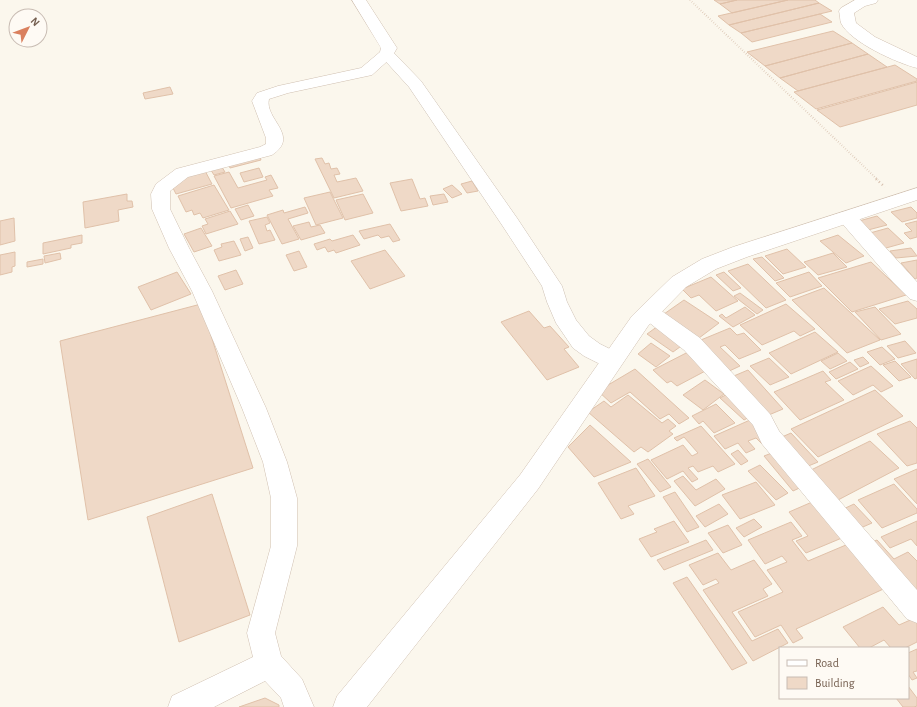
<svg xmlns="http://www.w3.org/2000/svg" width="917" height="707" viewBox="0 0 917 707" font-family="'Alegreya Sans',sans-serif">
	<rect width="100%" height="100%" fill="#fbf7ed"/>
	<path fill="#efd9c7" stroke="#e0c1a9" d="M714 0H737L720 4Z
		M737 0H788L732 13 720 4Z
		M788 0H815L819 3 729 25 718 16Z
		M819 3 832 11 741 33 729 25Z
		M820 14 832 22 752 42 741 33Z
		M833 31 852 43 765 66 747 52Z
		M852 43 868 54 780 78 765 66Z
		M868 54 887 67 798 91 780 78Z
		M895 65 917 79V81L816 109 794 92Z
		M917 82V105L840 127 817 110Z
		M170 87 173 94 145 99 143 93Z
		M258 153 261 160 230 168 227 161Z
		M322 158 325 164 329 163 331 169 337 168 340 174 334 175 337 182 356 178 363 191 334 198 315 159Z
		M220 164 225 172 214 175 209 167Z
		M203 167 212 184 176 194 171 184Z
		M259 168 263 177 244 182 240 173Z
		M229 172 238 188 267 180 265 177 271 175 278 188 269 190 273 196 231 208 214 176Z
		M412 179 420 199 425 198 428 206 401 211 390 183Z
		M472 181 478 191 467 193 461 184Z
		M214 185 229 210 203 218 200 213 194 215 192 210 186 212 178 196Z
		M452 185 462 194 452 198 443 189Z
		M330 192 343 218 316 225 304 198Z
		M127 194V201H132L133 207 118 210 119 221 85 228 83 202Z
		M363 194 373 213 345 220 336 200Z
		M444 194 448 202 433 205 430 196Z
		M248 205 254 216 241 220 235 209Z
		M305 207 308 213 288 219 299 239 282 244 267 215 283 210 284 213Z
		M911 207 917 213V218L902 222 891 212Z
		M230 211 238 224 206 234 202 226 208 224 205 219Z
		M877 216 887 225 868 230 859 221Z
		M267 217 270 223 265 225 267 231 270 230 275 240 259 244 249 221Z
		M14 218 15 241 0 245V221Z
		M917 221V237L910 239 904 233 912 231 905 224Z
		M309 222 311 227 320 225 325 233 301 240 293 226Z
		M390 224 400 240 393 242 389 236 381 238 378 235 364 239 359 231Z
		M201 228 212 246 194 252 184 234Z
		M888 228 904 243 886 248 870 233Z
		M82 235V243L71 245V248L43 254V243Z
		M353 235 360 245 336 253 334 250 328 252 325 247 317 250 314 244 330 239 332 241Z
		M838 235 864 256 846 263 820 241Z
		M248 237 253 248 245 251 240 239Z
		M234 241 241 255 219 261 214 250 222 247 221 244Z
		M911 248 917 256 896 258 890 251Z
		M787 249 806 267 783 274 765 256Z
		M385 250 405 276 370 289 351 261Z
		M299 251 307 267 294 271 286 255Z
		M15 252V266L12 267V272L0 275V255Z
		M60 253 61 259 45 263 44 256Z
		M833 253 847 267 818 275 804 262Z
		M762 257 781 275 784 278 775 281 753 259Z
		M43 259V264L27 267V262Z
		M917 260V278L915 279 901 263Z
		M871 262 906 295 852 312 818 278Z
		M748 264 786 300 766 308 728 271Z
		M236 270 243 284 225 290 218 276Z
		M177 272 191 294 151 310 138 287Z
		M724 272 741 288 733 291 716 275Z
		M809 272 822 286 790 297 776 283Z
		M711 277 738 301 716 311 699 295 691 298 682 289Z
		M824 288 880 340 847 353 792 300Z
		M740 293 763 310 757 314 734 296Z
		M684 300 719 323 699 338 664 314Z
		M908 301 917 309V318L895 324 879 309Z
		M201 304 253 468 88 520 60 341Z
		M786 304 815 329 800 336 794 331 762 345 740 325Z
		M745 307 755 315 733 327 719 316 722 314 726 318Z
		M875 307 901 334 881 340 855 312Z
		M529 311 544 328 550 326 569 347 564 349 579 367 547 380 501 322Z
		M658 326 684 344 673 352 647 334Z
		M730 328 737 335 744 333 761 350 739 359 725 345 720 347 740 366 725 373 696 342Z
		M815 332 838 352 791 374 769 353Z
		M905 341 916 353 898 358 887 346Z
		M651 343 670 356 656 367 638 354Z
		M882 347 895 359 880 365 867 352Z
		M692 350 711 368 677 386 671 381 667 383 653 370Z
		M838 353 847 361 830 369 821 361Z
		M863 357 869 363 860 367 854 360Z
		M769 358 789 377 770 385 750 366Z
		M917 359V378L915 379 901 364Z
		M895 361 911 377 899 381 883 365Z
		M850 362 858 369 836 379 829 372Z
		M871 366 893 386 881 392 873 385 853 395 838 381Z
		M635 369 689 418 679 424 669 414 660 419 630 392 611 403 598 391Z
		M748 370 783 409 764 417 729 378Z
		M823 371 831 380 825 382 844 400 800 420 774 392Z
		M705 380 724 394 703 410 683 395Z
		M875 390 903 416 818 457 791 429Z
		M731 392 755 414 744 420 720 398Z
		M628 395 662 423 668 419 676 426 669 431 673 434 648 452 641 447 634 452 588 412 604 401 611 407Z
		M716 404 735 423 714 433 703 421 699 424 692 416Z
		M750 420 769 440 762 444 756 438 748 441 755 449 746 453 738 443 725 449 714 436Z
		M910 421 917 428V463L907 466 877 434Z
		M590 425 631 462 594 477 568 447Z
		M701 426 735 464 718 472 713 466 698 472 693 466 688 468 698 479 692 482 683 471 667 479 651 460 683 445 692 456 698 453 684 437 677 441 674 438Z
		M791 433 818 462 801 469 775 440Z
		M870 441 899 468 838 500 809 471Z
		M738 450 748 461 741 465 731 454Z
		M777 451 806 485 793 491 764 456Z
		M648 459 671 487 660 492 637 464Z
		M760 465 788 493 776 500 748 471Z
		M636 468 655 496 628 506 634 514 621 519 598 483Z
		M917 469V504L894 479Z
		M683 476 696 490 716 479 725 489 695 506 674 481Z
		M756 482 775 505 740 519 722 495Z
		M894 484 917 509V513L882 528 858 500Z
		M675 492 699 527 687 532 663 497Z
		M212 494 250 615 179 642 147 517Z
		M819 499 849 535 806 553 796 541 808 536 789 512Z
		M719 504 728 514 705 527 696 516Z
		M854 504 872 523 856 530 839 511Z
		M754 519 762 527 744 537 736 528Z
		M674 521 689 542 651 557 639 539 657 532 654 529Z
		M917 521V546L911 539 890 548 881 537Z
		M791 522 802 536 792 540 808 561 853 542 890 586 796 629 803 638 793 643 781 625 755 637 738 612 783 592 767 570 787 562 782 556 765 564 748 540Z
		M728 525 742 545 723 553 708 533Z
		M706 540 713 550 664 570 657 560Z
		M877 540 894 559 908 552 917 561V596L870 543Z
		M718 553 731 570 754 560 772 584 763 589 768 596 732 612 752 641 778 629 788 643 753 661 703 590 719 583 716 579 703 585 689 565Z
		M687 577 747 663 732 670 673 583Z
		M883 607 899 625 917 617V642L905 648H891L884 640 869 648H860L843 627Z
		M917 649V671L913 672 917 678 912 680 908 674V653Z
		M908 686 917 698V706L914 707H903L896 698H908Z
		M265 698 279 705V707H239Z"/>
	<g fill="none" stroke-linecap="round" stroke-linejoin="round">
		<defs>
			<path id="street" d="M387 49 392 51 421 81 517 218 562 286 567 302 576 320 589 336 600 344 620 354 623 360 620 366 612 368 604 366 584 356 573 348 556 323 547 302 542 286 502 225 409 87 379 54 382 51Z
				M847 211 854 213 917 282V301L910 299 893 282 840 221 838 217 840 213Z
				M649 305 656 307 700 338 770 414 779 431 917 590V623L907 619 762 444 753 425 684 350 642 317 638 312 642 307Z"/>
			<path id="secondary" d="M352 0H366L397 48 392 57 372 75 288 93 269 99C264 119 301 136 272 155L188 177 170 191V209L189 248 212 291 266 408 287 462 297 498V546L275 633 281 656 302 679 314 707H284L281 698 265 681 214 707H168L172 696 253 657 247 633 271 546V498L263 462 242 408 192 291 169 248 152 209 151 194 156 184 176 169 260 147 266 144V138L252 101 257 93 278 86 361 68 380 52 381 48Z
				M855 0H878L876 3 865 6 854 13 856 23 875 37 917 57V68C897 63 850 42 841 23 840 20 840 15 839 11L841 8Z
				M917 188V200L747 257 716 269 686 287 648 326 538 489 367 707H333L337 696 520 475 632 316 672 277 702 259 733 247Z"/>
		</defs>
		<use href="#street" stroke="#cdc0b3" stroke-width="1"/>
		<use href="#secondary" stroke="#d0c0b1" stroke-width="1"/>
		<path stroke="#d4bca9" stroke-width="2" stroke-dasharray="0.5 2" stroke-linecap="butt" d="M690 0 878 180"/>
		<path stroke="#d4bca9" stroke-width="2.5" stroke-dasharray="1 3" stroke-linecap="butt" d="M876 179 885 187"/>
		<use href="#street" fill="#fff" fill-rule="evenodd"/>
		<use href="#secondary" fill="#fff" fill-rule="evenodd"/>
	</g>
	<rect x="779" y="647" width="130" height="52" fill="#fefaf4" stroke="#c8bcb3"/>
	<rect x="787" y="660" width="20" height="6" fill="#ffffff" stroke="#c8bcb3"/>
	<text x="815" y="667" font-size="12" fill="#766051">Road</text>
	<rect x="787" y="677" width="20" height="12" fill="#efd9c7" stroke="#c8bcb3"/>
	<text x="815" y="687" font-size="12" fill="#766051">Building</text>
	<g transform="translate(28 28) rotate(48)"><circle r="19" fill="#fefaf4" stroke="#c8bcb3"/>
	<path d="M0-3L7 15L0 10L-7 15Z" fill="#da805e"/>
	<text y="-6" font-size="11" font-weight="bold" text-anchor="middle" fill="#766051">N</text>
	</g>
</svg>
